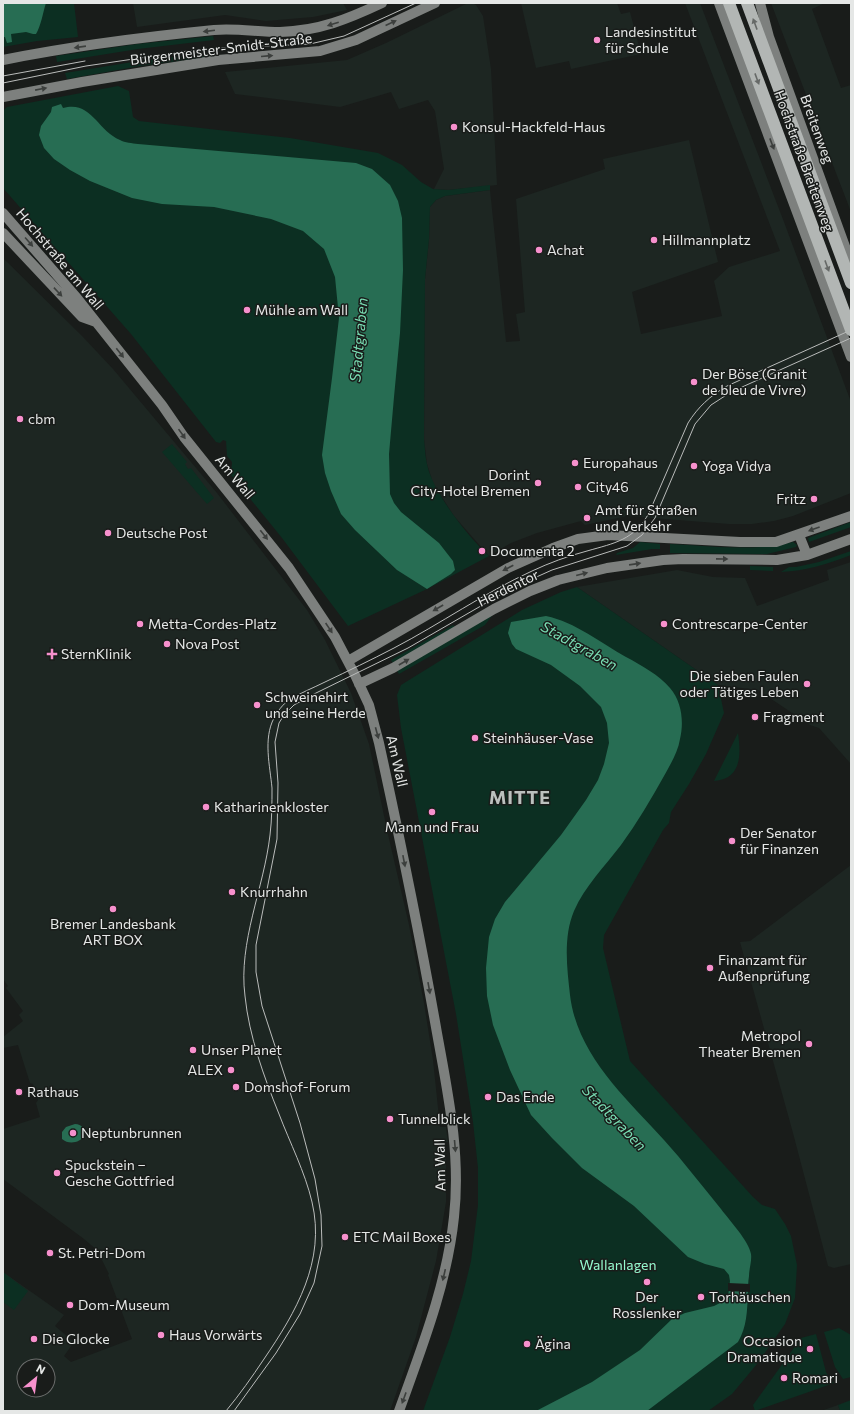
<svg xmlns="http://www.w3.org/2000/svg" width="854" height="1414" viewBox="0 0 854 1414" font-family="Commissioner,sans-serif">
	<rect width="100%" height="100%" fill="#191c1a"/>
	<path fill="#1d2622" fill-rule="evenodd" d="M133 3H343L347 10 313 17 266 21 225 15 137 27Z
		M468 3H472L476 5 483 16 491 69 497 185 448 190 434 189 444 169 435 111 428 100 399 109 391 92 340 107 235 94 225 72 347 60 386 43Z
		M521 3H617L621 14 630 12 641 54 571 69 569 61 536 68Z
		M685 3H700L784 222 851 402V493L793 516 774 521 752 524H729L627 516 585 525 581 521 537 533 511 543 489 556 454 516 433 483 427 464 424 439 425 279 429 239 430 207 436 200 445 196 490 190 506 342 520 341 516 314 525 312 516 199 605 169 603 159 689 140 718 262 632 292 641 334 722 316 714 281 729 267 780 251Z
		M771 3H825L812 9 841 88 851 85V212Z
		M3 258 83 337 113 369 217 493 307 610 325 640 351 693 369 744 387 830 409 925 424 1003 433 1060 440 1127H446L448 1142H444L446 1160V1202L436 1261 416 1337 390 1411H3V1272L64 1315 55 1326 74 1342 64 1356 71 1362 132 1339 108 1275 109 1274 97 1250 84 1239 3 1179V1129L40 1117 36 1103 38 1100 33 1084 30 1083 18 1045 3 1048V1037L23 1021 19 1015 23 1011 6 988 8 986 3 979ZM24 1366H48V1390H24Z
		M851 562V764L819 728 810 725 758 690 718 685 577 587 677 570 713 577 745 578 757 606 829 580 827 570Z
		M851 865V1264L834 1268 828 1266 793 1133 740 942 750 941Z
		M838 1405 840 1411H821Z"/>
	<path fill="#0c2f22" d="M3 3H74L78 37 37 41 3 47Z
		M213 36 214 40 138 49 57 62 56 56 137 44Z
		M215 52V56L140 66 67 79 65 73 139 61Z
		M118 86 129 91 133 117 139 121 290 138 378 153 402 165 421 182 433 189 448 190 490 185V190L445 196 436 200 430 207 429 239 425 279 424 439C425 447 425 456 427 464 432 491 468 537 489 556L427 589 348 626 282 538 231 475 232 462 227 456 226 441 223 440 220 443 216 442 131 334 3 188V111L7 107Z
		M172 444 187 462 185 464 188 469 191 468 214 498 207 504 162 452Z
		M851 522V527L809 542 808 538Z
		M640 542 660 544V549H652L616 555 617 553 633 548Z
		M793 542 797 545 796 547 767 554 670 553V544C712 546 753 552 793 542Z
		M851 551V555C828 564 806 571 781 572L789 567H796L819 562Z
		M750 566 773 567V571L750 570Z
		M577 587 718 685 724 713 706 754 689 784 671 812 669 823 663 830 604 935 603 948 630 1061 753 1197 762 1205 775 1209 785 1224 791 1236 797 1265 795 1298 785 1324 757 1364 732 1394 708 1411H423L450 1337 463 1294 471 1261 478 1205V1168L473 1122 456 1014 401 728 397 695 401 685 522 610 561 592Z
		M494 613 485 625 399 674 396 669Z
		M453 625 455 627 393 663 391 660Z
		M738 733C741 754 742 779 714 781Z
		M3 1272 28 1291 14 1310 3 1302Z
		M839 1328 851 1335V1377L843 1379 835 1367 824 1332Z
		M816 1334 826 1372 829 1378 834 1383 755 1411 753 1405 801 1338Z
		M851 1400V1411H840L838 1405Z"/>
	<path fill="#276d53" d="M3 3H46C43 12 41 26 36 34H33L26 32 11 34 12 42 7 43 5 37H3Z
		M61 104 63 108C91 100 97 130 120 140 125 143 132 143 138 144L356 163 372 169 390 185 398 201 402 218 403 270 400 333 394 397 389 454 390 494 394 503 401 512 439 543 453 561 455 570 451 574 427 589 397 570 355 530 341 514 331 491 325 473 322 455 332 378 339 318 335 277 324 249 303 231 271 219 214 207 162 204 132 198 90 181 70 170 54 159 44 148 39 135 41 126 51 112 52 107Z
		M546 616C575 622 601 643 626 657 641 665 659 675 670 688 682 702 684 722 680 739 678 752 670 765 664 776 651 799 637 823 621 845 605 866 585 886 574 911 563 937 567 968 570 995 577 1055 626 1098 664 1140 684 1162 702 1186 721 1209 729 1220 749 1241 751 1254 752 1261 749 1269 749 1276 748 1282 748 1288 748 1294 747 1311 747 1327 738 1342L647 1411H536L592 1382 640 1350 672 1319 685 1313 714 1306 724 1301 728 1297 730 1281 729 1275 724 1269 705 1264 688 1257 634 1206 582 1168 552 1138 531 1115 510 1070 493 1025 487 996 486 968 489 937 495 919 505 902 561 835 586 800 598 780 604 764 609 743 607 723 601 707 580 686 551 665 516 649 512 644 508 633 511 622Z
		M75 1124C82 1124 85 1129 85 1135 80 1143 69 1145 62 1139V1132L66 1127Z"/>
	<path fill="#191c1a" d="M728 1283 750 1284V1292L728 1291Z"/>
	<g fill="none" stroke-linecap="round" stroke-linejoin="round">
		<path stroke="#7d807e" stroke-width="10" d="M719 3 851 357
			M760 3 769 37 851 263
			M3 60C72 46 143 37 214 30 236 28 258 32 280 32 319 31 348 19 382 3
			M3 97 82 82 218 60 320 51 356 40 435 3
			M3 213 77 298 162 405 184 437 289 568 335 637 355 675 369 705 379 743C400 839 420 936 437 1033 448 1094 461 1154 454 1217 447 1284 422 1347 399 1411
			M3 233 82 317 96 322
			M799 535 807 555
			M348 661 508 568 553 548 578 539 608 535 740 542H776L851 516
			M359 684 393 668 494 609 530 591 558 580 607 568 663 560 683 559 777 560 807 555 851 539"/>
		<path stroke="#babcbb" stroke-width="1" d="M3 76 85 61
			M3 83 86 66 188 51 223 48 310 44 344 36 416 3
			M226 1411C240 1394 252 1377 264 1359 296 1312 326 1261 312 1202 305 1172 290 1143 279 1114 264 1077 249 1036 245 996 238 942 264 888 270 835 272 819 272 803 272 788 270 766 263 739 274 718 277 712 283 704 289 700 300 693 313 688 325 682 348 671 371 660 394 648 440 624 484 593 532 571 549 563 568 556 587 551 615 543 634 540 649 513L688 423C698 407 710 396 727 386L851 330
			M234 1411 276 1353 300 1314 314 1283 322 1246 321 1215 315 1179 300 1123 262 1006 256 972V945L277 839 278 783 275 742 279 723 284 715 294 705 316 693 408 648 512 588 552 570 627 546 642 535 655 518 695 424 711 405 731 392 851 338"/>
		<path stroke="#b2b6b4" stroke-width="12" d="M729 3 851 330
			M747 3 851 283"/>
	</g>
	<defs><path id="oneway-solid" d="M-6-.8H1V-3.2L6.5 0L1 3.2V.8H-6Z"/></defs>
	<g fill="#3c3f3d">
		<use href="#oneway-solid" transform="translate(391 23) rotate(-25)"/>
		<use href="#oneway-solid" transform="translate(333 24) rotate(163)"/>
		<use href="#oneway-solid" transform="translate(209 31) rotate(173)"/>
		<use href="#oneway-solid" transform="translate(80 47) rotate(172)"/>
		<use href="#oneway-solid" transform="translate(267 56) rotate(-5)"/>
		<use href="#oneway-solid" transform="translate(41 89) rotate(-11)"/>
		<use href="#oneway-solid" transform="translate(772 144) rotate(69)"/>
		<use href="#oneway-solid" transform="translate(29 242) rotate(49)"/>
		<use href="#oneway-solid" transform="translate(58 292) rotate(47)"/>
		<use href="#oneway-solid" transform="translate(120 353) rotate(52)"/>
		<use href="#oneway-solid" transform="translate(182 434) rotate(55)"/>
		<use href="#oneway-solid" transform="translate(814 529) rotate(160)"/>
		<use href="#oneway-solid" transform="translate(264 535) rotate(52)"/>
		<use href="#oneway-solid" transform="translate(722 559) rotate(1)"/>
		<use href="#oneway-solid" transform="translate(635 564) rotate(-8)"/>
		<use href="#oneway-solid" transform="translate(508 568) rotate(153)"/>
		<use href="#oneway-solid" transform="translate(582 574) rotate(-14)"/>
		<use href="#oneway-solid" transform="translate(438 608) rotate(150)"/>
		<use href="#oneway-solid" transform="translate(329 628) rotate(56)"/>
		<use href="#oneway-solid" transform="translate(404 662) rotate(-30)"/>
		<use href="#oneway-solid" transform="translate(377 733) rotate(75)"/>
		<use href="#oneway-solid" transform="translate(404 861) rotate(79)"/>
		<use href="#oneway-solid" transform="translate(429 988) rotate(80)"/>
		<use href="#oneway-solid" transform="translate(455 1146) rotate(85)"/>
		<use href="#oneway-solid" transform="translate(444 1275) rotate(103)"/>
		<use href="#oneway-solid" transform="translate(404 1398) rotate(110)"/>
	</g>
	<g fill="#666967">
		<use href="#oneway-solid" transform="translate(755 24) rotate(-110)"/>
		<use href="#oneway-solid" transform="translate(757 79) rotate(70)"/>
		<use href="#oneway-solid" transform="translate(827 266) rotate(70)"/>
	</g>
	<g fill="#f790cd" stroke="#191c1a" stroke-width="1.5">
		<circle cx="597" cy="40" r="4"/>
		<circle cx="454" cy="127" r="4"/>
		<circle cx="654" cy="240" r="4"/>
		<circle cx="539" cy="250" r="4"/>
		<circle cx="247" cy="310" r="4"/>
		<circle cx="694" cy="382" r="4"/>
		<circle cx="20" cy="419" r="4"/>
		<circle cx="575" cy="463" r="4"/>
		<circle cx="694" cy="466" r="4"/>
		<circle cx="538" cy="483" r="4"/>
		<circle cx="578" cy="487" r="4"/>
		<circle cx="814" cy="499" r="4"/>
		<circle cx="587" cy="518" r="4"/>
		<circle cx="108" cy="533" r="4"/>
		<circle cx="482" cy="551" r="4"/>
		<circle cx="140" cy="624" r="4"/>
		<circle cx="664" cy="624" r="4"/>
		<circle cx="167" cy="644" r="4"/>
		<path d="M50 648h4v4h4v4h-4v4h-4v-4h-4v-4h4z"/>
		<circle cx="807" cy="684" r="4"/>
		<circle cx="257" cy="705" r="4"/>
		<circle cx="755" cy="717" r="4"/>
		<circle cx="475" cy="738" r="4"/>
		<circle cx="206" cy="807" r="4"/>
		<circle cx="432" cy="812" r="4"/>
		<circle cx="732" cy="841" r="4"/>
		<circle cx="232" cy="892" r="4"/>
		<circle cx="113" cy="909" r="4"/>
		<circle cx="710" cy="968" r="4"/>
		<circle cx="809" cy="1044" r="4"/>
		<circle cx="193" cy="1050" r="4"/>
		<circle cx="231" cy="1070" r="4"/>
		<circle cx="236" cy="1087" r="4"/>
		<circle cx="19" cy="1092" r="4"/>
		<circle cx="488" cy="1097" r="4"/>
		<circle cx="390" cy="1119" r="4"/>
		<circle cx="73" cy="1133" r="4"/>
		<circle cx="57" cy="1173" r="4"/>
		<circle cx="345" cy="1237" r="4"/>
		<circle cx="50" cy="1253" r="4"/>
		<circle cx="647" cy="1282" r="4"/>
		<circle cx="701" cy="1297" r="4"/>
		<circle cx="70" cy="1305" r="4"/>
		<circle cx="161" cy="1335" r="4"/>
		<circle cx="34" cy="1339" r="4"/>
		<circle cx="527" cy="1344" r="4"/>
		<circle cx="810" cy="1349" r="4"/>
		<circle cx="784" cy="1378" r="4"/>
	</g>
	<g text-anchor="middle" stroke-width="3" stroke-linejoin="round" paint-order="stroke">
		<g font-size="14" fill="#e5e7e6" stroke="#191c1a" text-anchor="start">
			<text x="605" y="37">Landesinstitut<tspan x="605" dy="16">für Schule</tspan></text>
			<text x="462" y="132">Konsul-Hackfeld-Haus</text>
			<text x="662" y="245">Hillmannplatz</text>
			<text x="547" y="255">Achat</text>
			<text x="255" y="315">Mühle am Wall</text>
			<text x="702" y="379">Der Böse (Granit<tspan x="702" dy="16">de bleu de Vivre)</tspan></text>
			<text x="28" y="424">cbm</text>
			<text x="583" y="468">Europahaus</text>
			<text x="702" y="471">Yoga Vidya</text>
			<text x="530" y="480" text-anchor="end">Dorint<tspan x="530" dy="16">City-Hotel Bremen</tspan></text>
			<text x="586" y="492">City46</text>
			<text x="806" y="504" text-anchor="end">Fritz</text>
			<text x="595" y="515">Amt für Straßen<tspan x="595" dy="16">und Verkehr</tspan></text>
			<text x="116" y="538">Deutsche Post</text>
			<text x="490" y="556">Documenta 2</text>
			<text x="148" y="629">Metta-Cordes-Platz</text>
			<text x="672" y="629">Contrescarpe-Center</text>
			<text x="175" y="649">Nova Post</text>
			<text x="61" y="659">SternKlinik</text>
			<text x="799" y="681" text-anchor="end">Die sieben Faulen<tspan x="799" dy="16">oder Tätiges Leben</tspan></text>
			<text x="265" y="702">Schweinehirt<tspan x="265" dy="16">und seine Herde</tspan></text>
			<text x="763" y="722">Fragment</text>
			<text x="483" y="743">Steinhäuser-Vase</text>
			<text x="214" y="812">Katharinenkloster</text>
			<text x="432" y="832" text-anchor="middle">Mann und Frau</text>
			<text x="740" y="838">Der Senator<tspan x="740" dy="16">für Finanzen</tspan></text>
			<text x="240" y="897">Knurrhahn</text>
			<text x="113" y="929" text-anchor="middle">Bremer Landesbank<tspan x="113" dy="16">ART BOX</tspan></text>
			<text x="718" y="965">Finanzamt für<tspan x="718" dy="16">Außenprüfung</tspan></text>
			<text x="801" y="1041" text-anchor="end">Metropol<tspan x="801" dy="16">Theater Bremen</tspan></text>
			<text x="201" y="1055">Unser Planet</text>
			<text x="223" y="1075" text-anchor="end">ALEX</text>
			<text x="244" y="1092">Domshof-Forum</text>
			<text x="27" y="1097">Rathaus</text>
			<text x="496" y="1102">Das Ende</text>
			<text x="398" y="1124">Tunnelblick</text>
			<text x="81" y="1138">Neptunbrunnen</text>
			<text x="65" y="1170">Spuckstein –<tspan x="65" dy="16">Gesche Gottfried</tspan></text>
			<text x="353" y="1242">ETC Mail Boxes</text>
			<text x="58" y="1258">St. Petri-Dom</text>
			<text x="647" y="1302" text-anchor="middle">Der<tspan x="647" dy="16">Rosslenker</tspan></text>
			<text x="709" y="1302">Torhäuschen</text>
			<text x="78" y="1310">Dom-Museum</text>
			<text x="169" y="1340">Haus Vorwärts</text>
			<text x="42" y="1344">Die Glocke</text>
			<text x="802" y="1346" text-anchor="end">Occasion<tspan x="802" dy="16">Dramatique</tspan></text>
			<text x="535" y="1349">Ägina</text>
			<text x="792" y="1383">Romari</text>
		</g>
		<g font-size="14" fill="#e5e7e6" stroke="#191c1a">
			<text transform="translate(221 49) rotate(-7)" y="5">Bürgermeister-Smidt-Straße</text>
			<text transform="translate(817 129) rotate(70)" y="5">Breitenweg</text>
			<text transform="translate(804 161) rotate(70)" y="5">Hochstraße Breitenweg</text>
			<text transform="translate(60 259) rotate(50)" y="5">Hochstraße am Wall</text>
			<text transform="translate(235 477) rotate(50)" y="5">Am Wall</text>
			<text transform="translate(508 588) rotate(-26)" y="5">Herdentor</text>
			<text transform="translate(397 761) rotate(77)" y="5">Am Wall</text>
			<text transform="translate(440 1165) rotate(-91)" y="5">Am Wall</text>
		</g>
		<g font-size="14" fill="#94f9ce" stroke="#191c1a">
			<text x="618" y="1270">Wallanlagen</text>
		</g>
		<g font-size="15" font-style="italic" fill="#79ddb3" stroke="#191c1a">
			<text transform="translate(359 340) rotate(-85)" y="5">Stadtgraben</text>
			<text transform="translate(579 646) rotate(29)" y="5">Stadtgraben</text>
			<text transform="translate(614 1118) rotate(46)" y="5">Stadtgraben</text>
		</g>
		<g font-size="18" font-weight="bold" letter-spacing="1" fill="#bcc0be" stroke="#191c1a">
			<text x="520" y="804">MITTE</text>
		</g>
	</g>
	<rect width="854" height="1414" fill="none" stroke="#e5e7e6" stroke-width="8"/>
	<g transform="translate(36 1378) rotate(29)"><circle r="19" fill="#191c1a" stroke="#6b6d6c"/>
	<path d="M0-3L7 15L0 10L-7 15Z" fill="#f790cd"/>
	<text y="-6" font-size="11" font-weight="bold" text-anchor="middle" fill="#e5e7e6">N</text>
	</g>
</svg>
